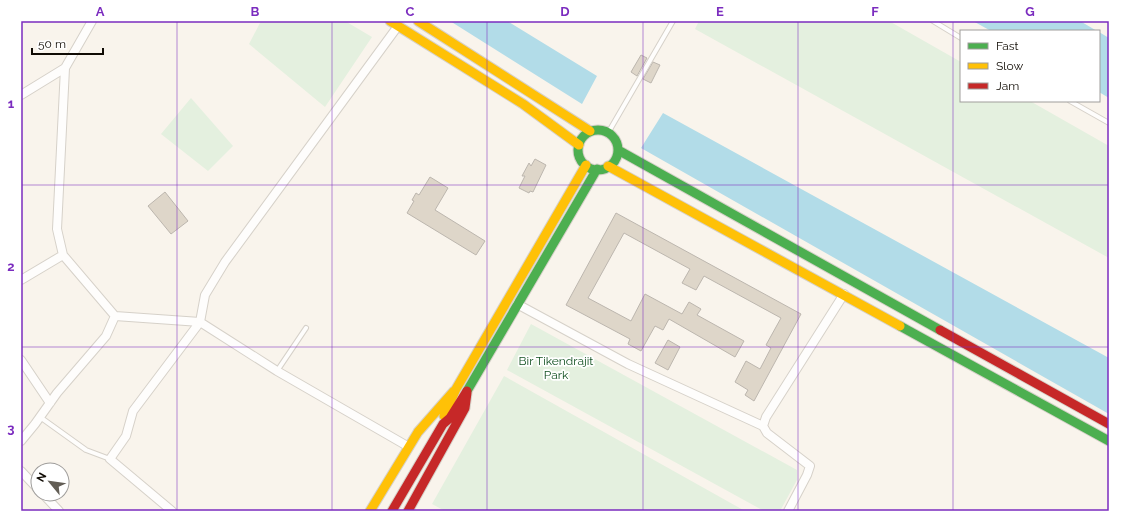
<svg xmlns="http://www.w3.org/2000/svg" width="1130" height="532" viewBox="0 0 1130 532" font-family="Raleway,sans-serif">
	<rect width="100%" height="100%" fill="#f9f4ec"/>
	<path fill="#e4f0df" d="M261 21H345L372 37 325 107 249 44Z
		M699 21H889L961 62V101H1030L1109 146V258L695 29Z
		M191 98 233 146 208 171 161 134Z
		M531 324 797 470V480L780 511H764L507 370Z
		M504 376 745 511H445L432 504Z"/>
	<path fill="#b2dce8" d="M450 21H507L597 76 582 104Z
		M973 21H1080L1097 31H991Z
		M1099 32 1109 38V98L1099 92Z
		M663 113 1109 358V414L641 148Z"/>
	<path fill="#ded6c9" stroke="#bcb6ae" d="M641 55 647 58 637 76 631 72Z
		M653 62 660 65 651 83 643 79Z
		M535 159 546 165 533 192 530 191 529 193 519 188 525 176H522L529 163 531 166Z
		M430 177 448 188 435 210 485 241 476 255 407 213 414 201 412 200 416 193 419 195Z
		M165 192 188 221 171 234 148 206Z
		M616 213 801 314 754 401 745 395 748 390 735 382 746 361 760 369 771 348 766 345 781 318 704 276 696 290 682 283 690 269 624 233 588 298 631 321 645 294 682 314 689 302 701 309 697 315 744 341 735 357 669 319 663 330 655 326 641 351 628 344 630 339 566 305Z
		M668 340 680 347 668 370 655 363Z"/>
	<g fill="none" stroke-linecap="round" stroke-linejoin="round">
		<defs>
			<path id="lane" d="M933 21 961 38
				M1070 101 1109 123
				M608 133 673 21
				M277 371 306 328
				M40 417 86 450 110 459"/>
			<path id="street" d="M92 21 65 68 57 229 63 255 115 316 200 322 277 371 409 447
				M21 95 65 68
				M21 280 63 255
				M517 304 628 364 763 426
				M21 360 50 403
				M21 441 35 424 57 393 106 336 115 316
				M21 471 38 489
				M43 494 59 511
				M172 511 110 459 126 436 133 411 200 322 205 295 225 262 398 26
				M788 511 807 475 810 466 767 433 763 426 766 417 844 294"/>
			<path id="fast" d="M578 150a20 20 0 1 1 40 0a20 20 0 1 1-40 0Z
				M618 150 940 330
				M900 326 1109 441
				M467 391 597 169"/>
			<path id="slow" d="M390 21 523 104 579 145
				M418 21 590 131
				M608 166 900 326
				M444 416 456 389 586 165
				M370 511 418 432 454 391"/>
			<path id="jam" d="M940 330 1109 424
				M392 511 443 424 450 418 467 391
				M408 511 465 408 467 393"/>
		</defs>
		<use href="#lane" stroke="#d6d1c9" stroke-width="6"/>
		<use href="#street" stroke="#d6d1c9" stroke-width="10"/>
		<use href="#fast" stroke="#d6d1c9" stroke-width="11"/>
		<use href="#slow" stroke="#d6d1c9" stroke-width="11"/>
		<use href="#jam" stroke="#d6d1c9" stroke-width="11"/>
		<use href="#lane" stroke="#fefdfc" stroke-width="4"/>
		<use href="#street" stroke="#fefdfc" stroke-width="8"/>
		<use href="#fast" stroke="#4caf50" stroke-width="9"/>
		<use href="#slow" stroke="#ffc107" stroke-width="9"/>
		<use href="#jam" stroke="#c62828" stroke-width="9"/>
	</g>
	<path fill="none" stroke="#7b2cbf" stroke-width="1" stroke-opacity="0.55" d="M177 21V511M332 21V511M487 21V511M643 21V511M798 21V511M953 21V511M21 185H1109M21 347H1109"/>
	<g text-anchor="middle" stroke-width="3.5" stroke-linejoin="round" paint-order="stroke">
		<g font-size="12" fill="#115021" stroke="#fff">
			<text x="556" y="365">Bir Tikendrajit<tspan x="556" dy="14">Park</tspan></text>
		</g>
	</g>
	<rect width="1130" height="532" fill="none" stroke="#ffffff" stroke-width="44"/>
	<rect x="960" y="30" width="140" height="72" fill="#ffffff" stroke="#9f9d9b"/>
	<rect x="968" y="43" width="20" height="6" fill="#4caf50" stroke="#9f9d9b"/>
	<text x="996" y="50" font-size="12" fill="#100b04">Fast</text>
	<rect x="968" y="63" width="20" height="6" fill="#ffc107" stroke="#9f9d9b"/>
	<text x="996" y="70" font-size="12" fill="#100b04">Slow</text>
	<rect x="968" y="83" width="20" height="6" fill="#c62828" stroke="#9f9d9b"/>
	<text x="996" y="90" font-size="12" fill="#100b04">Jam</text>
	<g transform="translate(50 482) rotate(299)"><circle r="19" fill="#ffffff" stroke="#9f9d9b"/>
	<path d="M0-3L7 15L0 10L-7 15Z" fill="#625d55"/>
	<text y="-6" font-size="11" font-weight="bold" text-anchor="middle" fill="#100b04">N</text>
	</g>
	<path d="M32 48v6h71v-6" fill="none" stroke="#100b04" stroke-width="2"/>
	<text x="38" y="48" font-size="12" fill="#100b04" stroke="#ffffff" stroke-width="3" paint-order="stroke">50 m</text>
	<rect x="22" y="22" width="1086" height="488" fill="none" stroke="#7b2cbf" stroke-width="1.5"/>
	<g font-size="13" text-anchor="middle" font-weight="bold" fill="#7b2cbf">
		<text x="100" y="16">A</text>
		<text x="255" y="16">B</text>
		<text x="410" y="16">C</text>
		<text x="565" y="16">D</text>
		<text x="720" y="16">E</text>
		<text x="875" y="16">F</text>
		<text x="1030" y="16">G</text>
		<text x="11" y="108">1</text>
		<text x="11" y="271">2</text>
		<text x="11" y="433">3</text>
	</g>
</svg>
